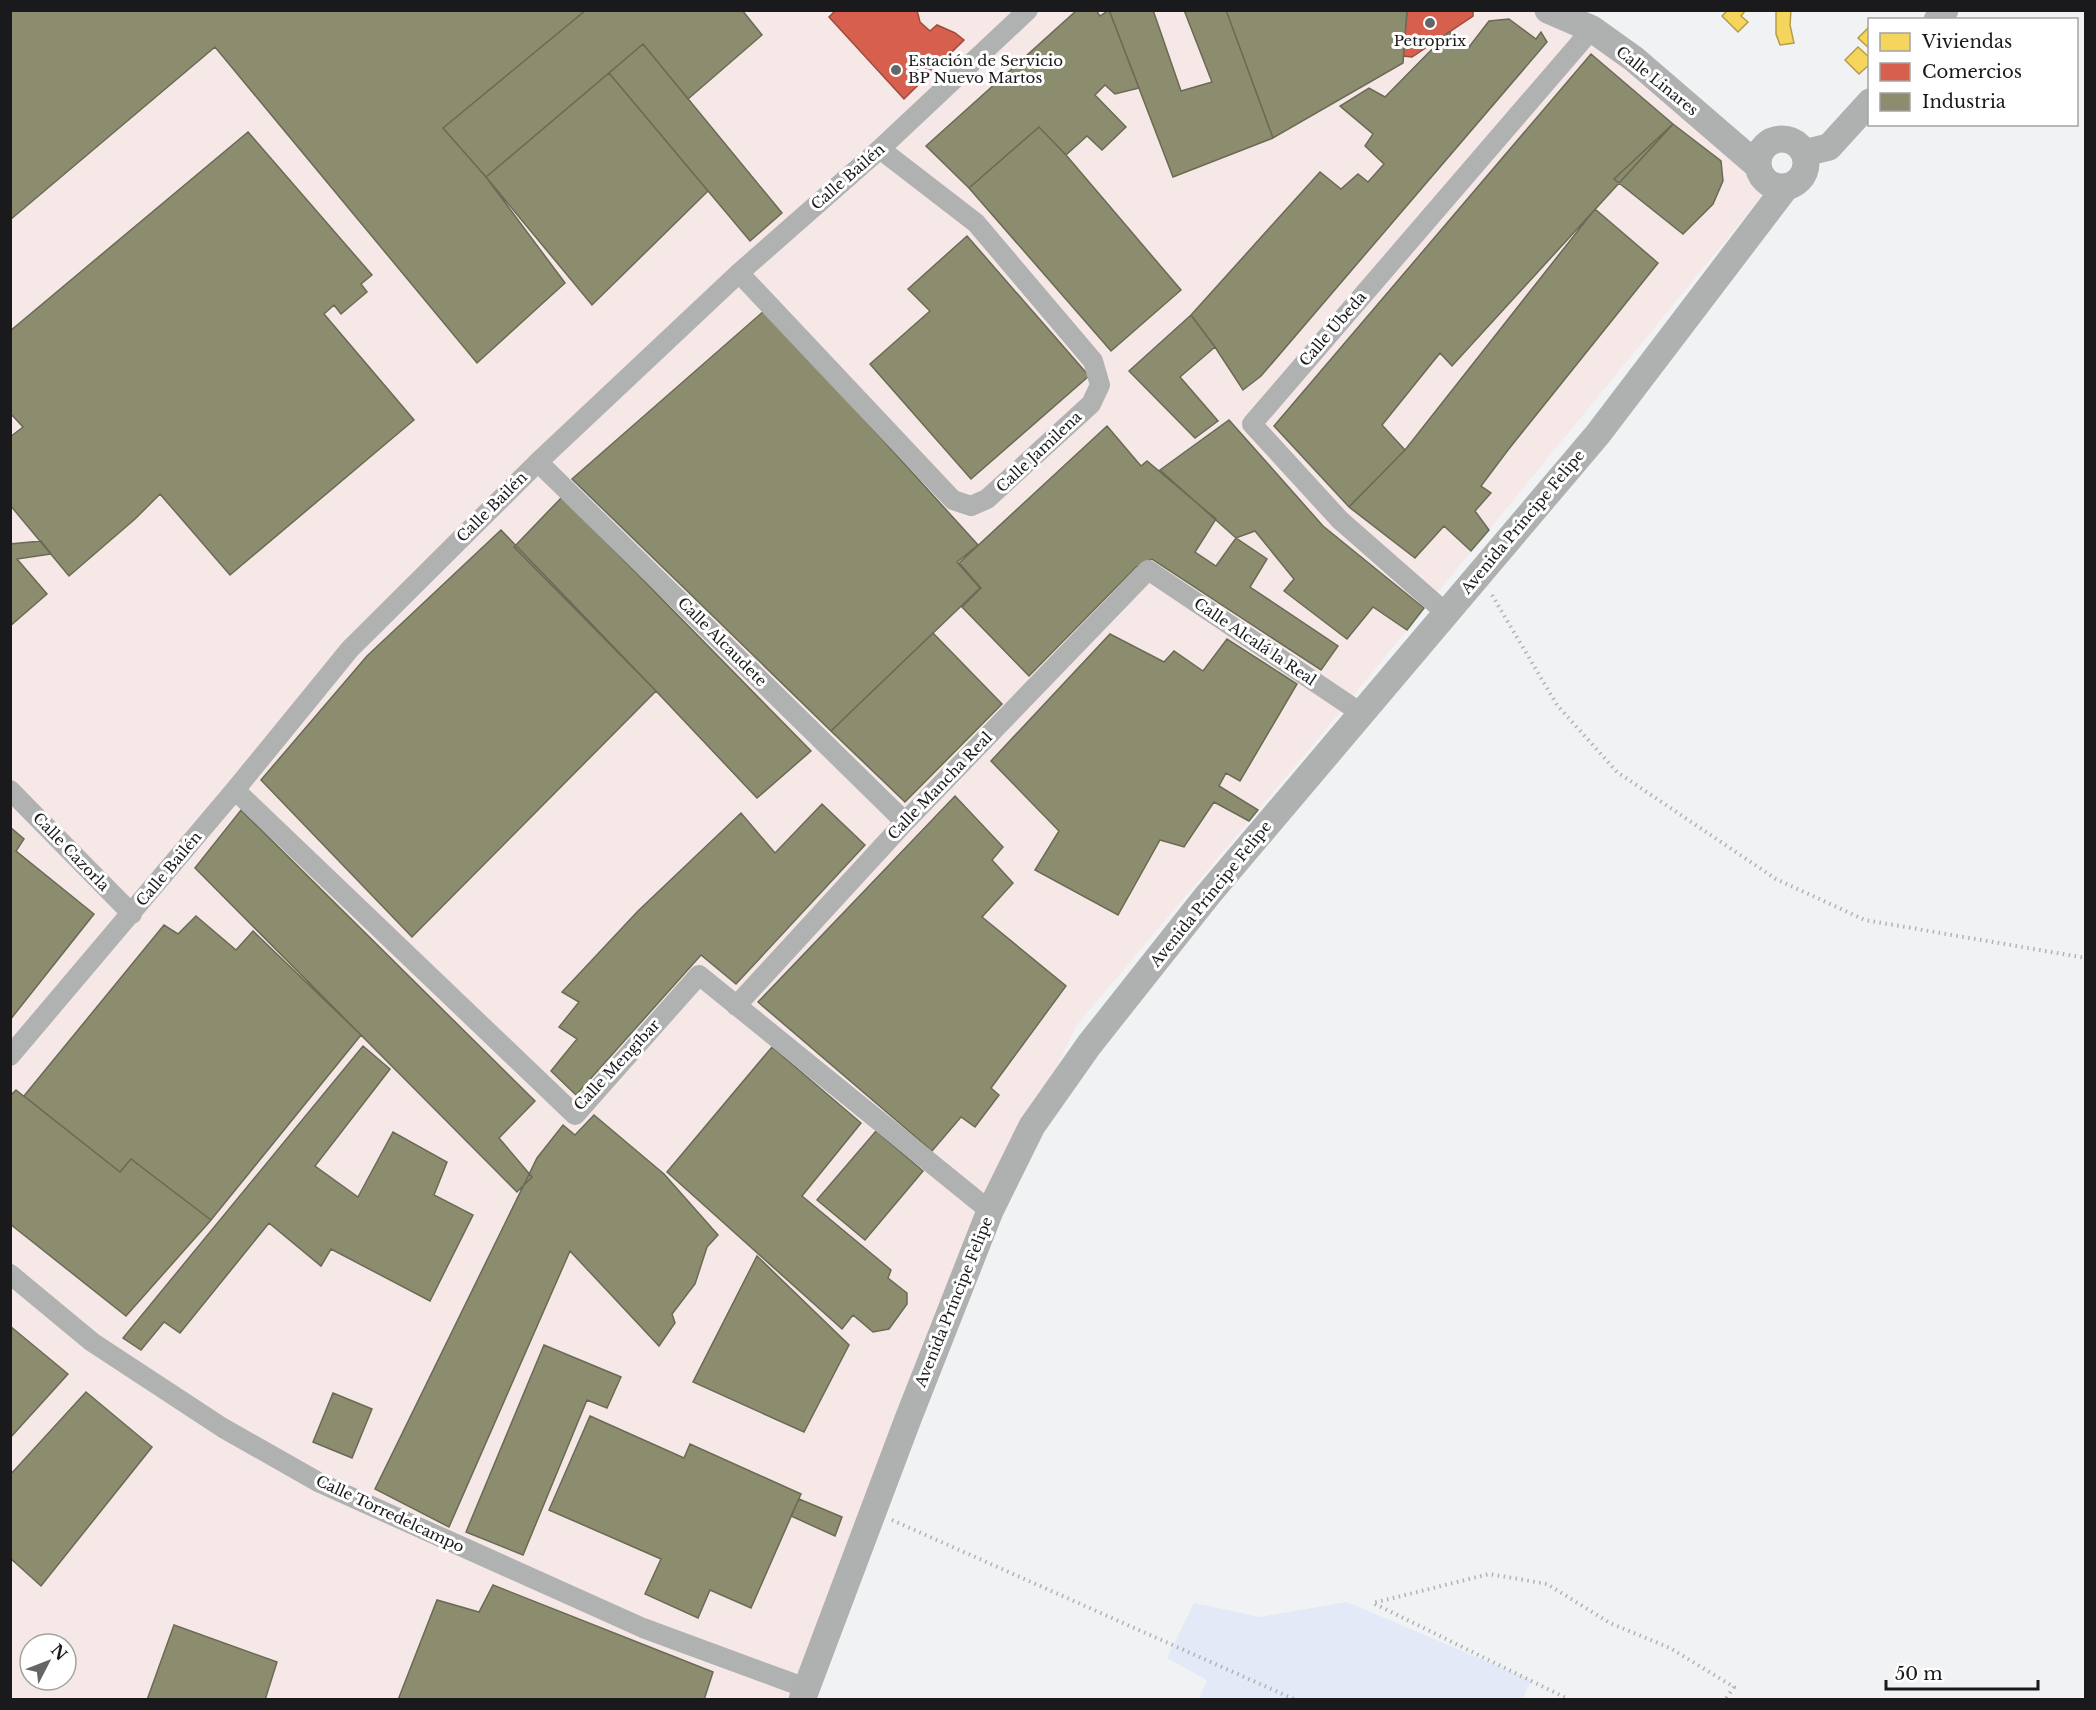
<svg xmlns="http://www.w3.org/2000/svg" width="2096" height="1710" viewBox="0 0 2096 1710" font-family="'Libre Baskerville',serif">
	<rect width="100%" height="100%" fill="#f0f2f4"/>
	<path fill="#f6e8e6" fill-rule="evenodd" d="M11 11H1582L1696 102 1779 178 1771 185 1312 746 1076 1026 990 1211 789 1699 11 1700ZM30 1644H66V1680H30Z"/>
	<path fill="#e4e9f7" d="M1347 1602 1531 1680 1523 1699H1199L1207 1680 1167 1658 1194 1603 1260 1617Z"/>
	<path fill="#f6d55c" stroke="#b49d49" stroke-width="1.5" d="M1728 10 1745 11 1741 16 1748 22 1738 32 1722 16Z
		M1776 10H1791L1790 25 1794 43 1780 45 1776 34Z
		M1870 26V49L1858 38Z
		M1858 47 1870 58V64L1859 74 1845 60Z"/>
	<path fill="#d6604d" stroke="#9e4b3e" stroke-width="1.5" d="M836 10H917L920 22 930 31 937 25 955 33 964 40 904 99 829 17Z
		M1407 10H1473V16L1412 57 1403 56Z"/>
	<path fill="#8c8c6e" stroke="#6a6a55" stroke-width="1.5" d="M10 10H586L443 128 486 177 565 283 477 363 215 47 10 220Z
		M586 10H742L762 35 688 99 643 44 486 177 443 128Z
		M1077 10H1096L1100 16 1109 10 1139 88 1115 94 1105 85 1095 95 1126 127 1102 150 1087 136 1066 155 1039 127 969 188 926 146Z
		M1109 10H1153L1181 91 1212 82 1184 10H1226L1273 138 1173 177Z
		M1226 10H1407L1403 63 1273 138Z
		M1509 19 1536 39 1541 32 1547 42 1261 376 1243 390 1215 347 1191 315 1320 172 1341 189 1358 174 1368 182 1384 164 1365 146 1373 134 1340 106 1369 88 1385 97 1449 32 1469 47 1489 21Z
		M643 44 782 213 750 241 609 73Z
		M1591 54 1673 124 1452 366 1440 353 1382 425 1405 450 1349 507 1274 426Z
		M609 73 708 191 592 305 486 177Z
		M1673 124 1721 161 1723 181 1713 204 1683 234 1614 179Z
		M1039 127 1066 155 1181 290 1111 351 969 188Z
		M248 132 372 275 361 284 367 292 341 314 334 305 324 314 414 420 230 575 160 494 135 519 69 576 10 505V437L23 427 10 413V331Z
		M1595 209 1658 263 1508 450 1481 486 1491 493 1475 511 1489 530 1471 551 1444 526 1415 558 1349 507 1405 450Z
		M967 236 1089 376 971 479 870 364 930 311 908 289Z
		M765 310 978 545 957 562 980 588 831 731 572 479Z
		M1191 315 1215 347 1180 377 1218 421 1195 438 1129 371Z
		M1229 420 1323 526 1424 608 1407 630 1373 607 1347 639 1284 591 1294 579 1255 531 1236 538 1160 470Z
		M1107 426 1141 466 1147 461 1216 519 1195 552 1216 566 1236 538 1267 559 1250 587 1338 646 1321 670 1152 559 1136 567 1029 676 962 607 981 588 959 563Z
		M562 497 811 751 757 798 656 691 514 547Z
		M501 530 656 691 412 937 261 780 367 656Z
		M41 541 51 554 17 559 47 594 10 626V544Z
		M933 633 1002 704 905 802 831 731Z
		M1110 634 1164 662 1174 651 1203 671 1227 639 1297 684 1240 781 1226 773 1219 786 1258 810 1249 821 1214 802 1184 847 1160 840 1118 915 1035 870 1059 831 991 761Z
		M955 796 1003 847 992 860 1013 883 982 917 1066 986 991 1088 999 1095 975 1127 961 1117 932 1151 758 1002Z
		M822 804 865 845 736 984 701 955 576 1095 551 1071 577 1039 559 1027 579 1002 562 992 638 911 741 813 775 853Z
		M241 810 535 1101 499 1138 532 1177 517 1192 195 868Z
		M10 827 24 839 16 851 94 914 10 1020Z
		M196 916 236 950 253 931 361 1035 211 1220 131 1159 120 1172 24 1096 164 925 178 934Z
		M363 1046 390 1069 315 1166 358 1197 393 1132 447 1162 434 1195 473 1215 430 1301 331 1249 321 1266 269 1223 180 1333 164 1322 141 1350 123 1338Z
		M772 1047 861 1123 802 1196 891 1270 888 1278 907 1293V1304L889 1329 873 1332 853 1315 842 1329 667 1172Z
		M16 1090 120 1172 131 1159 211 1220 126 1316 10 1224V1096Z
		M594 1115 664 1174 718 1235 707 1247 695 1284 672 1314 675 1323 659 1346 570 1251 449 1527 375 1489 537 1158 563 1125 575 1135Z
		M876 1131 923 1171 865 1240 817 1200Z
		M757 1256 849 1345 804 1432 693 1382Z
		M10 1326 68 1374 10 1438Z
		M544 1345 621 1377 607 1408 587 1400 523 1555 466 1532Z
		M86 1392 152 1447 41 1586 10 1558V1475Z
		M333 1393 372 1409 352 1458 313 1442Z
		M590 1416 684 1458 690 1444 801 1494 751 1608 710 1590 698 1618 645 1594 661 1559 549 1510Z
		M799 1499 842 1517 835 1536 791 1516Z
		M493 1585 713 1672 704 1700H398L437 1600 479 1612Z
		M174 1625 277 1662 265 1700H147Z"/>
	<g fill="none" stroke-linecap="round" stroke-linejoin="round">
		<path stroke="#b3b2b3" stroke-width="4" stroke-dasharray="1.5 4.5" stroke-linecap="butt" d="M1492 595 1557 705 1617 772 1776 879 1865 920 2086 958
			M892 1520 1296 1700
			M1570 1700 1373 1603 1489 1574 1547 1584 1610 1623 1670 1648 1734 1687 1725 1700"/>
		<path stroke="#b0b1b1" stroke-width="20" d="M739 273 953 500 971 506 987 499 1091 404 1100 385 1093 361 976 223 880 149
			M538 462 905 822
			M1446 613 1340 520 1252 424 1592 29
			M10 790 132 914
			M235 790 575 1115 699 975 990 1211
			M736 1006 905 822 1148 570 1361 713
			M10 1056 235 790 350 649 538 462 739 273 880 149 1028 10
			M10 1274 92 1342 223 1428 320 1483 643 1628 806 1688"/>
		<path stroke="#afb0b0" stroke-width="27" d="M1548 10 1592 29 1634 59 1757 165
			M1937 20 1945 10
			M1758 163a24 24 0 1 1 48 0a24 24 0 1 1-48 0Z
			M1804 153 1829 147 1870 102
			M802 1700 908 1419 990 1211 1032 1126 1089 1045 1207 896 1598 434 1786 187"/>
	</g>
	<g fill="#656668" stroke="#fff" stroke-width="2">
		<circle cx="1430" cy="23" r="6"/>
		<circle cx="896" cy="70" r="6"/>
	</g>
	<g text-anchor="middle" stroke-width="6" stroke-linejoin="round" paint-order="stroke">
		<g font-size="15" fill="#1a1a1c" stroke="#fff">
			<text x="1430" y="46">Petroprix</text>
			<text x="908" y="66" text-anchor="start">Estación de Servicio<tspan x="908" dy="17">BP Nuevo Martos</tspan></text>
		</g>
		<g font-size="15" fill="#1a1a1c" stroke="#fff">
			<text transform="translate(1657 81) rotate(39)" y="5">Calle Linares</text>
			<text transform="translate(848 177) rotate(-41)" y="5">Calle Bailén</text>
			<text transform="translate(1333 329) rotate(-49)" y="5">Calle Úbeda</text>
			<text transform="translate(1039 452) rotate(-43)" y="5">Calle Jamilena</text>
			<text transform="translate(492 507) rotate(-45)" y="5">Calle Bailén</text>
			<text transform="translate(1523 522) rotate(-50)" y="5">Avenida Príncipe Felipe</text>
			<text transform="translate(722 642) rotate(45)" y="5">Calle Alcaudete</text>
			<text transform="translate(1255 642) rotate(34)" y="5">Calle Alcalá la Real</text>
			<text transform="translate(940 786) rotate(-46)" y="5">Calle Mancha Real</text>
			<text transform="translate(71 852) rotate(46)" y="5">Calle Cazorla</text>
			<text transform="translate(169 869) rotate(-50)" y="5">Calle Bailén</text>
			<text transform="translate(1211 894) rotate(-51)" y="5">Avenida Príncipe Felipe</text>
			<text transform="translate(617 1065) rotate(-47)" y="5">Calle Mengíbar</text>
			<text transform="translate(954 1302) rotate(-68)" y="5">Avenida Príncipe Felipe</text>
			<text transform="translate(390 1514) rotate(25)" y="5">Calle Torredelcampo</text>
		</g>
	</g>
	<rect width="2096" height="1710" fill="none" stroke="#1a1a1c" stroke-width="24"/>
	<rect x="1868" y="18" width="210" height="108" fill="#ffffff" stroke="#a3a3a4" stroke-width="1.5"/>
	<rect x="1880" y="33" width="30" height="18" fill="#f6d55c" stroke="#a3a3a4" stroke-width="1.5"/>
	<text x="1922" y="48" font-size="18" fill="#1a1a1c">Viviendas</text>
	<rect x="1880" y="63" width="30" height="18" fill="#d6604d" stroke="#a3a3a4" stroke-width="1.5"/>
	<text x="1922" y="78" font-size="18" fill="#1a1a1c">Comercios</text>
	<rect x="1880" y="93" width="30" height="18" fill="#8c8c6e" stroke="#a3a3a4" stroke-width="1.5"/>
	<text x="1922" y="108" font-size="18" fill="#1a1a1c">Industria</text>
	<g transform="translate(48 1662) rotate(48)"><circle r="28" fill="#ffffff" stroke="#a3a3a4" stroke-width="1.5"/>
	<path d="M0-4.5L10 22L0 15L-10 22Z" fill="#656668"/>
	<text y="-9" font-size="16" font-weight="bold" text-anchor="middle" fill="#1a1a1c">N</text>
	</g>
	<path d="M1886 1680v9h152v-9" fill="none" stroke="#1a1a1c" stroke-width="3"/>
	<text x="1895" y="1680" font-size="18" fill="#1a1a1c" stroke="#ffffff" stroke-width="4.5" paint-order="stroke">50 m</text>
</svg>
